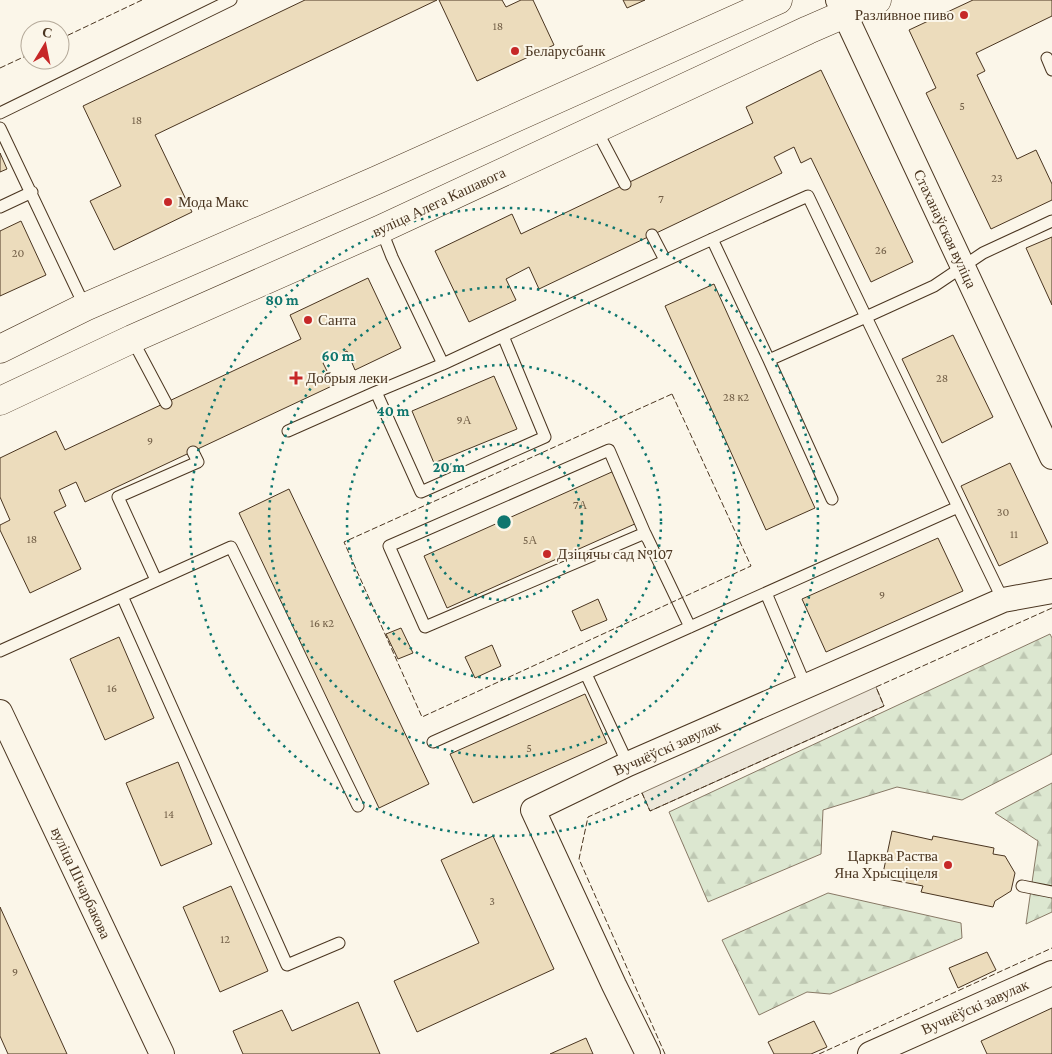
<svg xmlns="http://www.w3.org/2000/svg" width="1052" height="1054" viewBox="0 0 1052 1054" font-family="'Crimson Pro',serif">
	<defs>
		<pattern id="forest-firs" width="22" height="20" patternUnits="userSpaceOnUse" patternTransform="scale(1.25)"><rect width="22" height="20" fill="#dce7d0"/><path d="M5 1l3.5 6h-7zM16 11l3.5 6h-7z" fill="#bec7b2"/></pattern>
	</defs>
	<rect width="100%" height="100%" fill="#fbf6e9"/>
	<path fill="url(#forest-firs)" stroke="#887966" d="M1050 634 1052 638V754L962 800 897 787 823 810 821 854 708 902 669 812Z
		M1052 783V912L1026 924 1038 841 995 813Z
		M828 893 961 923 962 938 830 994 807 992 759 1015 722 940Z"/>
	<path fill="#ede7d9" stroke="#887966" d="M876 687 884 706 650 811 642 793Z"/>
	<path fill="#ecdcbc" stroke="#4a3520" d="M305 0H437L155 135 192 212 114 250 90 201 121 186 83 106Z
		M439 0H502L506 7 521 0H533L554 45 477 81Z
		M623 0H645L627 8Z
		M973 0H1052V16L976 53 985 71 977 75 1017 159 1036 150 1052 184V200L991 229 926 93 936 88 909 30Z
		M821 70 913 262 871 282 811 158 801 163 794 147 774 157 782 173 539 289 529 267 506 279 516 300 469 322 435 251 512 214 521 234 753 123 746 107Z
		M0 153 7 169 0 172Z
		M21 221 46 275 0 296V231Z
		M1052 237V305L1026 248Z
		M368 278 401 348 355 370 347 351 323 363 334 385 85 502 76 482 59 490 66 506 54 512 81 569 30 593 0 530V525L10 520 0 497V458L56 431 65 450 301 339 290 315Z
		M714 284 815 508 766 530 665 306Z
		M953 335 993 417 942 443 902 359Z
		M494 376 517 429 434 463 412 411Z
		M1010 463 1048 543 999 566 961 486Z
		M614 471 637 523 447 608 424 556Z
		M289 489 429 784 379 808 239 513Z
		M938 538 963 591 826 652 802 599Z
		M598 599 607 620 581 631 572 611Z
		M401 628 413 653 398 659 386 634Z
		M119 637 154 718 105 740 70 659Z
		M492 645 501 666 475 678 465 657Z
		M585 694 607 743 473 803 450 754Z
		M178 762 212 844 161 866 126 783Z
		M892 831 932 840 933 836 994 848 993 854 1005 856 1015 873 1011 891 995 901 993 907 921 892 923 886 882 878Z
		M493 836 554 969 417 1032 394 981 479 943 441 860Z
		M231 886 268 971 220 992 183 907Z
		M0 907 67 1054H8L0 1036Z
		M987 952 996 970 958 988 949 968Z
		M358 1002 380 1054H243L233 1031 282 1010 292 1031Z
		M1052 1008V1054H987L981 1041Z
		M814 1021 827 1047 811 1054H774L768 1042Z
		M586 1038 593 1054H550Z"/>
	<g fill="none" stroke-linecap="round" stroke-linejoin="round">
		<defs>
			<path id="lane" d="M1047 58 1052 70
				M0 113 231 0
				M0 128 85 307
				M596 129 625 184
				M0 207 32 192
				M381 229 392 257 443 364 503 336 545 437 421 492 376 392 443 364
				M652 235 665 260
				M503 336C604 289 706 241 808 196L866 317 769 360 712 239
				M132 339 166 403
				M769 360 832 499
				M288 431 376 392
				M647 538 609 450 389 546 425 627 645 533 690 627
				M156 580 118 497 198 462 193 452
				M766 593 806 687
				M122 596 287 965 339 943
				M1003 600 866 317 934 286 983 253 1052 221
				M0 651 231 547 358 806
				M586 674 628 764
				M433 742 958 507
				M1022 886 1052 892"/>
			<path id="street" d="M838 0 1052 457
				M0 712 162 1054
				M648 1054 614 985 533 810 628 764 1003 600 1052 591
				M870 1054 1052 973"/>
			<path id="secondary" d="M0 349 85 307 377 180 778 0
				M0 401 132 339 381 229 808 30 877 0"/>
		</defs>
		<use href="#lane" stroke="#4a3520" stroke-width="13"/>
		<use href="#street" stroke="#4a3520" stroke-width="26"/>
		<use href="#secondary" stroke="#4a3520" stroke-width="29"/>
		<use href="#lane" stroke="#fbf6e9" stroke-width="11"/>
		<use href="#street" stroke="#fbf6e9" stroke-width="24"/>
		<use href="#secondary" stroke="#fbf6e9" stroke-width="28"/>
		<path stroke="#4a3520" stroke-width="1" stroke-dasharray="6 2.5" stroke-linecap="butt" d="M60 39 142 0
			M0 68 30 54
			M672 394 751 566 422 717 344 542Z
			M665 1054 579 859 588 817 642 793 650 811 884 706 876 687 1052 608
			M819 1054 1052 948"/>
	</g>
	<g fill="none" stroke="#0f766e" stroke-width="2.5" stroke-dasharray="2.5 5">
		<circle cx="504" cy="522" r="78"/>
		<circle cx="504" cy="522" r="157"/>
		<circle cx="504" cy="522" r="235"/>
		<circle cx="504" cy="522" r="314"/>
	</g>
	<g fill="#c62828" stroke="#fbf6e9" stroke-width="2">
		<circle cx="964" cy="15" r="5"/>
		<circle cx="515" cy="51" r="5"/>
		<circle cx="168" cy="202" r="5"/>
		<circle cx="308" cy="320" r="5"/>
		<path d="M293.5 370.5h5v5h5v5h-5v5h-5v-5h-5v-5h5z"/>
		<circle cx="547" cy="554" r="5"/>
		<circle cx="948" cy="865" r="5"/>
	</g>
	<g text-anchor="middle" stroke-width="4" stroke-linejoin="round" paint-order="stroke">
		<g font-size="12" fill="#725f47">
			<text x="498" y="30">18</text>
			<text x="962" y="110">5</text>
			<text x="137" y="124">18</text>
			<text x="997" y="182">23</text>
			<text x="661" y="203">7</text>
			<text x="881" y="254">26</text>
			<text x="18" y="257">20</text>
			<text x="942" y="382">28</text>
			<text x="736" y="401">28 к2</text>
			<text x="464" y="424">9А</text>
			<text x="150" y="445">9</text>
			<text x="580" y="509">7А</text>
			<text x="1003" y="516">30</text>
			<text x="1014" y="538">11</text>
			<text x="32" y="543">18</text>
			<text x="530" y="544">5А</text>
			<text x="882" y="599">9</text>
			<text x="322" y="627">16 к2</text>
			<text x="112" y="692">16</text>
			<text x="529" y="752">5</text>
			<text x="169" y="818">14</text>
			<text x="492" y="905">3</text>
			<text x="225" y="943">12</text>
			<text x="15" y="976">9</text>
		</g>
		<g font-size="15" fill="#4a3520" stroke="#fbf6e9" text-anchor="start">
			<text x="954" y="20" text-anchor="end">Разливное пиво</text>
			<text x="525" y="56">Беларусбанк</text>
			<text x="178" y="207">Мода Макс</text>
			<text x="318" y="325">Санта</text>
			<text x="306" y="383">Добрыя леки</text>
			<text x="557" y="559">Дзіцячы сад №107</text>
			<text x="938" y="861" text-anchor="end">Царква Раства<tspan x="938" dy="17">Яна Хрысціцеля</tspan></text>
		</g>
		<g font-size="15" fill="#4a3520" stroke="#fbf6e9">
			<text transform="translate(439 202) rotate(-25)" y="5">вуліца Алега Кашавога</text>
			<text transform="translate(945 229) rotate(65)" y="5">Стаханаўская вуліца</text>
			<text transform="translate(667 748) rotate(-24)" y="5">Вучнёўскі завулак</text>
			<text transform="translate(81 883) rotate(65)" y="5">вуліца Шчарбакова</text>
			<text transform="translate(975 1007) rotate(-24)" y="5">Вучнёўскі завулак</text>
		</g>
	</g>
	<circle cx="504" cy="522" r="8" fill="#0f766e" stroke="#fbf6e9" stroke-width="2.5"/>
	<g font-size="15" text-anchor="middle" font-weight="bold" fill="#0f766e" stroke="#fbf6e9" stroke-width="4" stroke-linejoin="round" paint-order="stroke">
		<text x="282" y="305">80 m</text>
		<text x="338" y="361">60 m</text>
		<text x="393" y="416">40 m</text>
		<text x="449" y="472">20 m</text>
	</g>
	<g transform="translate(45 45) rotate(10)"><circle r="24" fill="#fbf6e9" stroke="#b4a999"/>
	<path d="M0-4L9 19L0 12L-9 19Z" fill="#c62828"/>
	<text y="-8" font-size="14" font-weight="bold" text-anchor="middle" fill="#4a3520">С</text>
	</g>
</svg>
